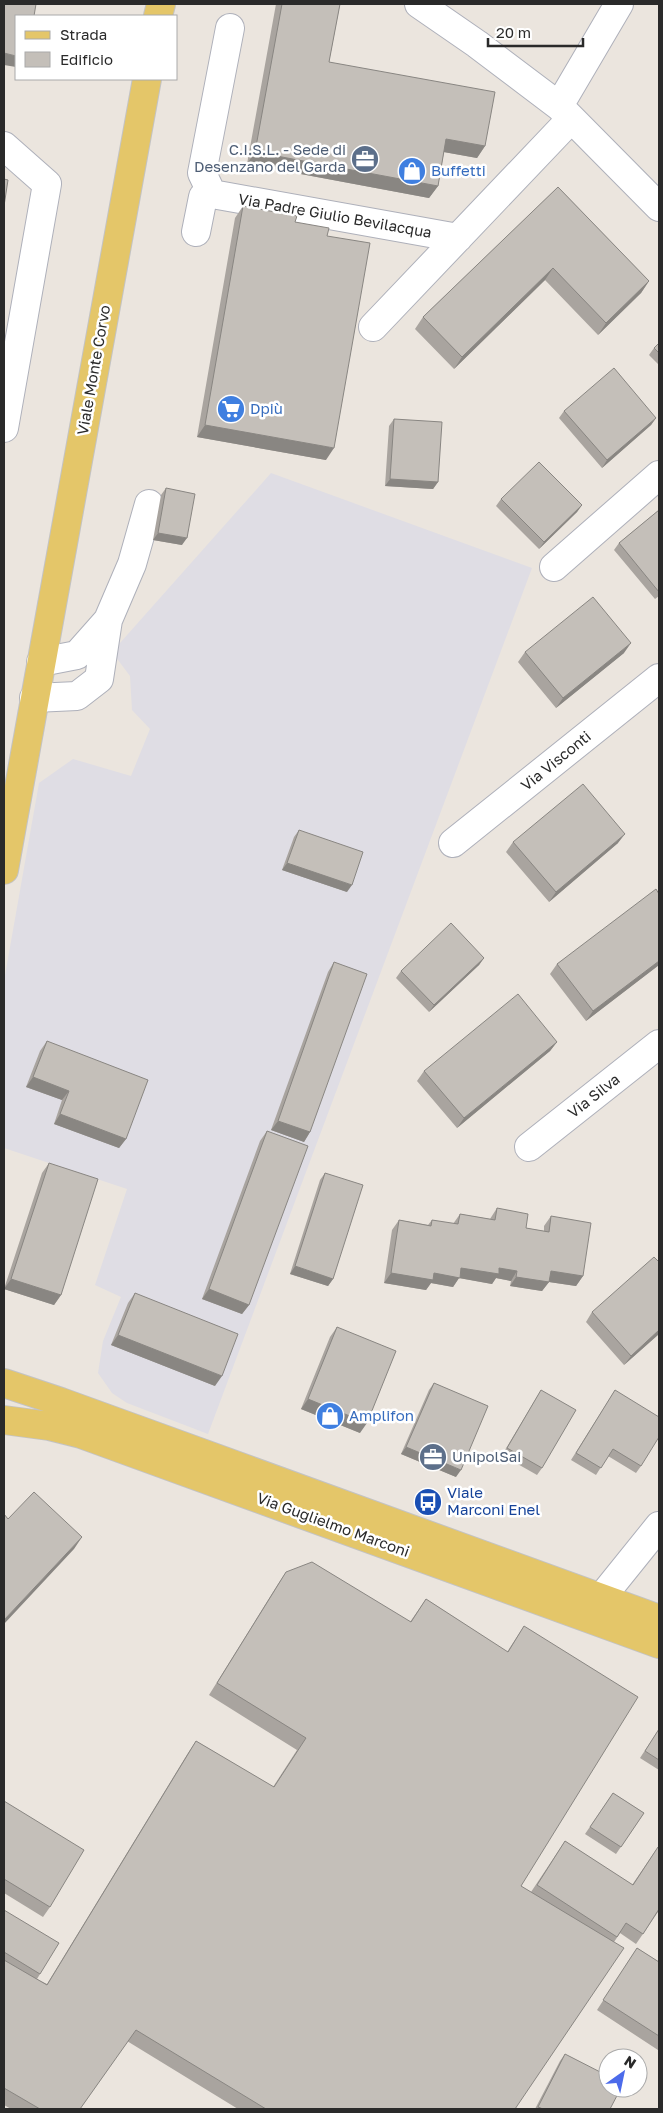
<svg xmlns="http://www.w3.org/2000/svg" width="663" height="2113" viewBox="0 0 663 2113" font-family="'Golos Text',sans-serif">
	<rect width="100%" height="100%" fill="#ebe5de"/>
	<path fill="#dfdde4" d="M271 473 532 568 208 1434 127 1403 112 1393 98 1373 103 1341 121 1297 95 1285 127 1189 4 1148V981L39 783 73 759 131 776 150 729 132 710 130 676 112 652Z"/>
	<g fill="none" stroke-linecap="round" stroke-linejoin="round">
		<defs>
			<path id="minor" d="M419 4 477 44 559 106 659 207
				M559 106 619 4
				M4 146 47 184 4 428
				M212 194 202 173 230 28
				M196 232 203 197 212 194 458 238
				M373 327 571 119
				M554 567 659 475
				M41 662 77 655 108 620
				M34 698 77 696 99 679 108 620 132 564 149 504
				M453 843 659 678
				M529 1147 659 1044
				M601 1598 659 1526"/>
			<path id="major" d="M158 16 161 4
				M4 870 147 79
				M4 1383 61 1402 659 1619
				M4 1420 49 1426 81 1434 659 1644"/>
		</defs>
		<use href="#minor" stroke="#aeb0ba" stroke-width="30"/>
		<use href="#major" stroke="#c3c3c3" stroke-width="30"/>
		<use href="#minor" stroke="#fff" stroke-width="28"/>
		<use href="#major" stroke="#e4c669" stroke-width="28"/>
	</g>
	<path fill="#a9a49f" d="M276 4H340L329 62 485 146 477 158 444 152 438 186 429 198 247 164Z
		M558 187 649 281 641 293 598 335 545 280 454 369 415 329 423 317Z
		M243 206 295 222 327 236 326 460 197 437 235 218Z
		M659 343V365L649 355 654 348Z
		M564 411 656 418 651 425 602 468 559 418Z
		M394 419 438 482 433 489 385 486 389 426Z
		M166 488 182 545 153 540 161 495Z
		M501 499 582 505 577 512 539 549 496 506Z
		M659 510V596L655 599 614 550 619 543Z
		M525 652 624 653 556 708 518 662Z
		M299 830 347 892 282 870 294 837Z
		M513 842 618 843 549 902 506 852Z
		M659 894V965L586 1021 550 974 557 964Z
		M484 958 479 965 429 1012 396 978 401 971Z
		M334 962 310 1132 304 1142 271 1130 328 972Z
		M47 1041 126 1139 119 1148 54 1124 62 1100 26 1087 40 1051Z
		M557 1042 550 1051 457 1128 417 1081 424 1071Z
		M267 1131 249 1305 242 1314 202 1299 260 1141Z
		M49 1163 61 1295 54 1305 4 1289 42 1173Z
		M325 1173 333 1279 328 1286 290 1274 320 1180Z
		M497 1208 526 1228 544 1231V1226L551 1216 583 1276 576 1286 549 1282 542 1291 510 1286 511 1281 496 1278 492 1284 459 1278 453 1287 431 1283 426 1290 384 1283 392 1230 399 1220 428 1225 432 1220 453 1224 460 1214 490 1219Z
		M659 1262V1334L624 1365 586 1322 592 1312Z
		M135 1293 215 1386 111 1345 128 1303Z
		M337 1327 360 1433 301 1409 330 1337Z
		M434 1383 456 1477 401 1454 429 1390Z
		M541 1390 542 1468 537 1475 502 1455Z
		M615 1390 641 1466 636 1473 608 1456 596 1475 571 1460Z
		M286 1572 410 1622 426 1599 507 1652 524 1626 521 1886 531 1892 565 1841 632 1885 658 1847 659 1848V1913L658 1912 636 1944 620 1933 614 1942 515 2109H238L127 2041 80 2109H11L4 2105V1910L40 1974 37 1979 47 1984 188 1753 196 1741 273 1787 297 1750 209 1695 278 1584Z
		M659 1729V1770L640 1758Z
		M613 1793 644 1813 616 1854 585 1834Z
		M4 1801 50 1907 43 1917 4 1893Z
		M637 1948 659 1962V2048L658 2050 597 2010Z
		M565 2054 610 2109H535L560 2061Z"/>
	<path fill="#898682" d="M4 53 16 56V67L4 65Z
		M446 139 485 146 477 158 438 151Z
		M255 152 438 186 429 198 247 164Z
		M553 268 545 280 454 369 462 357Z
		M649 281 641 293 598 335 606 323Z
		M656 418 651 425 602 468 607 460Z
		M205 425 334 448 326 460 197 437Z
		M390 479 438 482 433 489 385 486Z
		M582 505 577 512 539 549 544 542Z
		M158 533 187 538 182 545 153 540Z
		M631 643 624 653 556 708 563 698Z
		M625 834 618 843 549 902 556 892Z
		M287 863 352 885 347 892 282 870Z
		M484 958 479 965 429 1012 434 1005Z
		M659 961V965L586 1021 593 1011Z
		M557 1042 550 1051 457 1128 464 1118Z
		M33 1077 69 1091 62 1100 26 1087Z
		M60 1114 126 1139 119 1148 54 1124Z
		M278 1121 310 1132 304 1142 271 1130Z
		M295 1266 333 1279 328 1286 290 1274Z
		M461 1268H499L517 1271 511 1281 496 1278 492 1284 459 1278 453 1287 431 1283 426 1290 384 1283 391 1273H434Z
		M551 1271 583 1276 576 1286 549 1282 542 1291 510 1286 516 1277Z
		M11 1279 61 1295 54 1305 4 1289Z
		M209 1289 249 1305 242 1314 202 1299Z
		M659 1330V1334L624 1365 631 1356Z
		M118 1335 222 1376 215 1386 111 1345Z
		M308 1399 367 1423 360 1433 301 1409Z
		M406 1447 461 1470 456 1477 401 1454Z
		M82 1537 74 1549 4 1624V1620Z"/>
	<path fill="#c4bfb9" stroke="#898682" d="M4 4H36L34 16H16V56L4 53Z
		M282 4H340L329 62 495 92 485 146 446 139 438 186 255 152Z
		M4 179 8 180 4 206Z
		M558 187 649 281 606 323 553 268 462 357 423 317Z
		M243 206 297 216 295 222 329 228 327 236 370 243 334 448 205 425Z
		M659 343V353L654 348Z
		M614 368 656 418 607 460 564 411Z
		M394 419 442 422 438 482 390 479Z
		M539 462 582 505 544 542 501 499Z
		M166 488 195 494 187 538 158 533Z
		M659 510V592L619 543Z
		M593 597 631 643 563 698 525 652Z
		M583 784 625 834 556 892 513 842Z
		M299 830 363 852 352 885 287 863Z
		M656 889 659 894V961L593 1011 557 964Z
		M451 923 484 958 434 1005 401 971Z
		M334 962 367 974 310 1132 278 1121Z
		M518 994 557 1042 464 1118 424 1071Z
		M47 1041 148 1080 126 1139 60 1114 69 1091 33 1077Z
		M267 1131 308 1146 249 1305 209 1289Z
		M49 1163 98 1179 61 1295 11 1279Z
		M325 1173 363 1185 333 1279 295 1266Z
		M497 1208 528 1214 526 1228 549 1232 551 1216 591 1223 583 1276 551 1271 549 1282 516 1277 517 1271 499 1268V1274L461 1268 460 1278 434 1273 433 1280 391 1273 399 1220 431 1226 432 1220 458 1224 460 1214 495 1220Z
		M654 1257 659 1262V1330L631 1356 592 1312Z
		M135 1293 238 1334 222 1376 118 1335Z
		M337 1327 396 1351 367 1423 308 1399Z
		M434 1383 488 1406 461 1470 406 1447Z
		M541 1390 576 1410 542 1468 507 1448Z
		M615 1390 659 1417V1437L641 1466 613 1449 601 1468 576 1453Z
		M34 1492 82 1537 4 1620V1514L8 1519Z
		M312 1562 411 1622 426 1599 508 1652 524 1626 638 1697 521 1886 624 1948 515 2109H266L136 2030 80 2109H40L4 2088V1960L47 1985 196 1741 274 1787 306 1738 217 1683 286 1572Z
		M659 1729V1760L645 1751Z
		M613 1793 644 1813 621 1847 590 1827Z
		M4 1801 84 1850 50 1907 4 1879Z
		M565 1841 633 1885 658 1847 659 1848V1909L643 1934 626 1923 617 1937 537 1885Z
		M4 1910 59 1943 40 1974 4 1952Z
		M637 1948 659 1962V2036L603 2000Z
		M565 2054 608 2076V2088H621L610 2109H543L538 2107Z"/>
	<defs>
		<symbol id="office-disc" viewBox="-11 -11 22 22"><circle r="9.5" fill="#5c6f8a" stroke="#fff"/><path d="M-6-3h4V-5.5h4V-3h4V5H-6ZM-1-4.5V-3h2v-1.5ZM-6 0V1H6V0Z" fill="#fff"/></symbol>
		<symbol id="shop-disc" viewBox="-11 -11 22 22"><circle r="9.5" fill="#3f7fe0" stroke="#fff"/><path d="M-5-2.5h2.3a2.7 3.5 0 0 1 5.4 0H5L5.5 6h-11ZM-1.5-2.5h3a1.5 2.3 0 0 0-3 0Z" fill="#fff"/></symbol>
		<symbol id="supermarket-disc" viewBox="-11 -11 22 22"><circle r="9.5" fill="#3f7fe0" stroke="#fff"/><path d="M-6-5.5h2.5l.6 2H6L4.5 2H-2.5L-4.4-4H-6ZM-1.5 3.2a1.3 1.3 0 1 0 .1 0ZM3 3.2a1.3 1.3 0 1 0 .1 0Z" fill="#fff"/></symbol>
		<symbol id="bus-disc" viewBox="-11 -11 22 22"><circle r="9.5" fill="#1a4fb4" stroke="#fff"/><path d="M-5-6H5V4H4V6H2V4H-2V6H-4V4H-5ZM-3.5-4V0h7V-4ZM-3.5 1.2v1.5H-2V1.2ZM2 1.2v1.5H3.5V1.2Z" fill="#fff"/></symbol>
	</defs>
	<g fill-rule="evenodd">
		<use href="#office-disc" x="349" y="143" width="32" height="32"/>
		<use href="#shop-disc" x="396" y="155" width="32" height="32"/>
		<use href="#supermarket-disc" x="215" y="393" width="32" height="32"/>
		<use href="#shop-disc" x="314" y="1400" width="32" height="32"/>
		<use href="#office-disc" x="417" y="1441" width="32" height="32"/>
		<use href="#bus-disc" x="412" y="1486" width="32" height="32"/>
	</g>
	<g text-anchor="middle" stroke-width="5" stroke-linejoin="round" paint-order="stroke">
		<g font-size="15" fill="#4e5e75" stroke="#fff" text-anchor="end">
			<text x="346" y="155">C.I.S.L. - Sede di<tspan x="346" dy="17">Desenzano del Garda</tspan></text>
			<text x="452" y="1462" text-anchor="start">UnipolSai</text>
		</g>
		<g font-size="15" fill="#366cbe" stroke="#fff" text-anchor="start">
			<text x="431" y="176">Buffetti</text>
			<text x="250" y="414">Dpiù</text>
			<text x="349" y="1421">Amplifon</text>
		</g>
		<g font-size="15" fill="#2a2a2a" stroke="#fff">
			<text transform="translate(335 216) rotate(10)" y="5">Via Padre Giulio Bevilacqua</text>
			<text transform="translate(94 370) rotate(-80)" y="5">Viale Monte Corvo</text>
			<text transform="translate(556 761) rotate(-39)" y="5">Via Visconti</text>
			<text transform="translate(594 1096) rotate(-38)" y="5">Via Silva</text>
			<text transform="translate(333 1525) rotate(20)" y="5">Via Guglielmo Marconi</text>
		</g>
		<g font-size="15" fill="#164399" stroke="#fff" text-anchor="start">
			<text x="447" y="1498">Viale<tspan x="447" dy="17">Marconi Enel</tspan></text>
		</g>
	</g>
	<rect width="663" height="2113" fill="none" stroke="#2a2a2a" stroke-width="10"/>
	<rect x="15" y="15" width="162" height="65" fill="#ffffff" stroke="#aaaaaa"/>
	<rect x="25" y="31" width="25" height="8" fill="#e4c669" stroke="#aaaaaa"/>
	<text x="60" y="40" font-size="15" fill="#2a2a2a">Strada</text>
	<rect x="25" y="52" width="25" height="15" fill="#c4bfb9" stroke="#aaaaaa"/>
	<text x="60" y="65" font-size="15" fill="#2a2a2a">Edificio</text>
	<g transform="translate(623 2073) rotate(33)"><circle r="24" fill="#ffffff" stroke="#aaaaaa"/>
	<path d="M0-4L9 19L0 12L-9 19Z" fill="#4c6bea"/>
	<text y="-8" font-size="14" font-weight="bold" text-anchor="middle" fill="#2a2a2a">N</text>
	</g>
	<path d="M488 38v8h95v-8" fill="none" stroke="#2a2a2a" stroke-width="2.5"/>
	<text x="496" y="38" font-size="15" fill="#2a2a2a" stroke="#ffffff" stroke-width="4" paint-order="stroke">20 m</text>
</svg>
